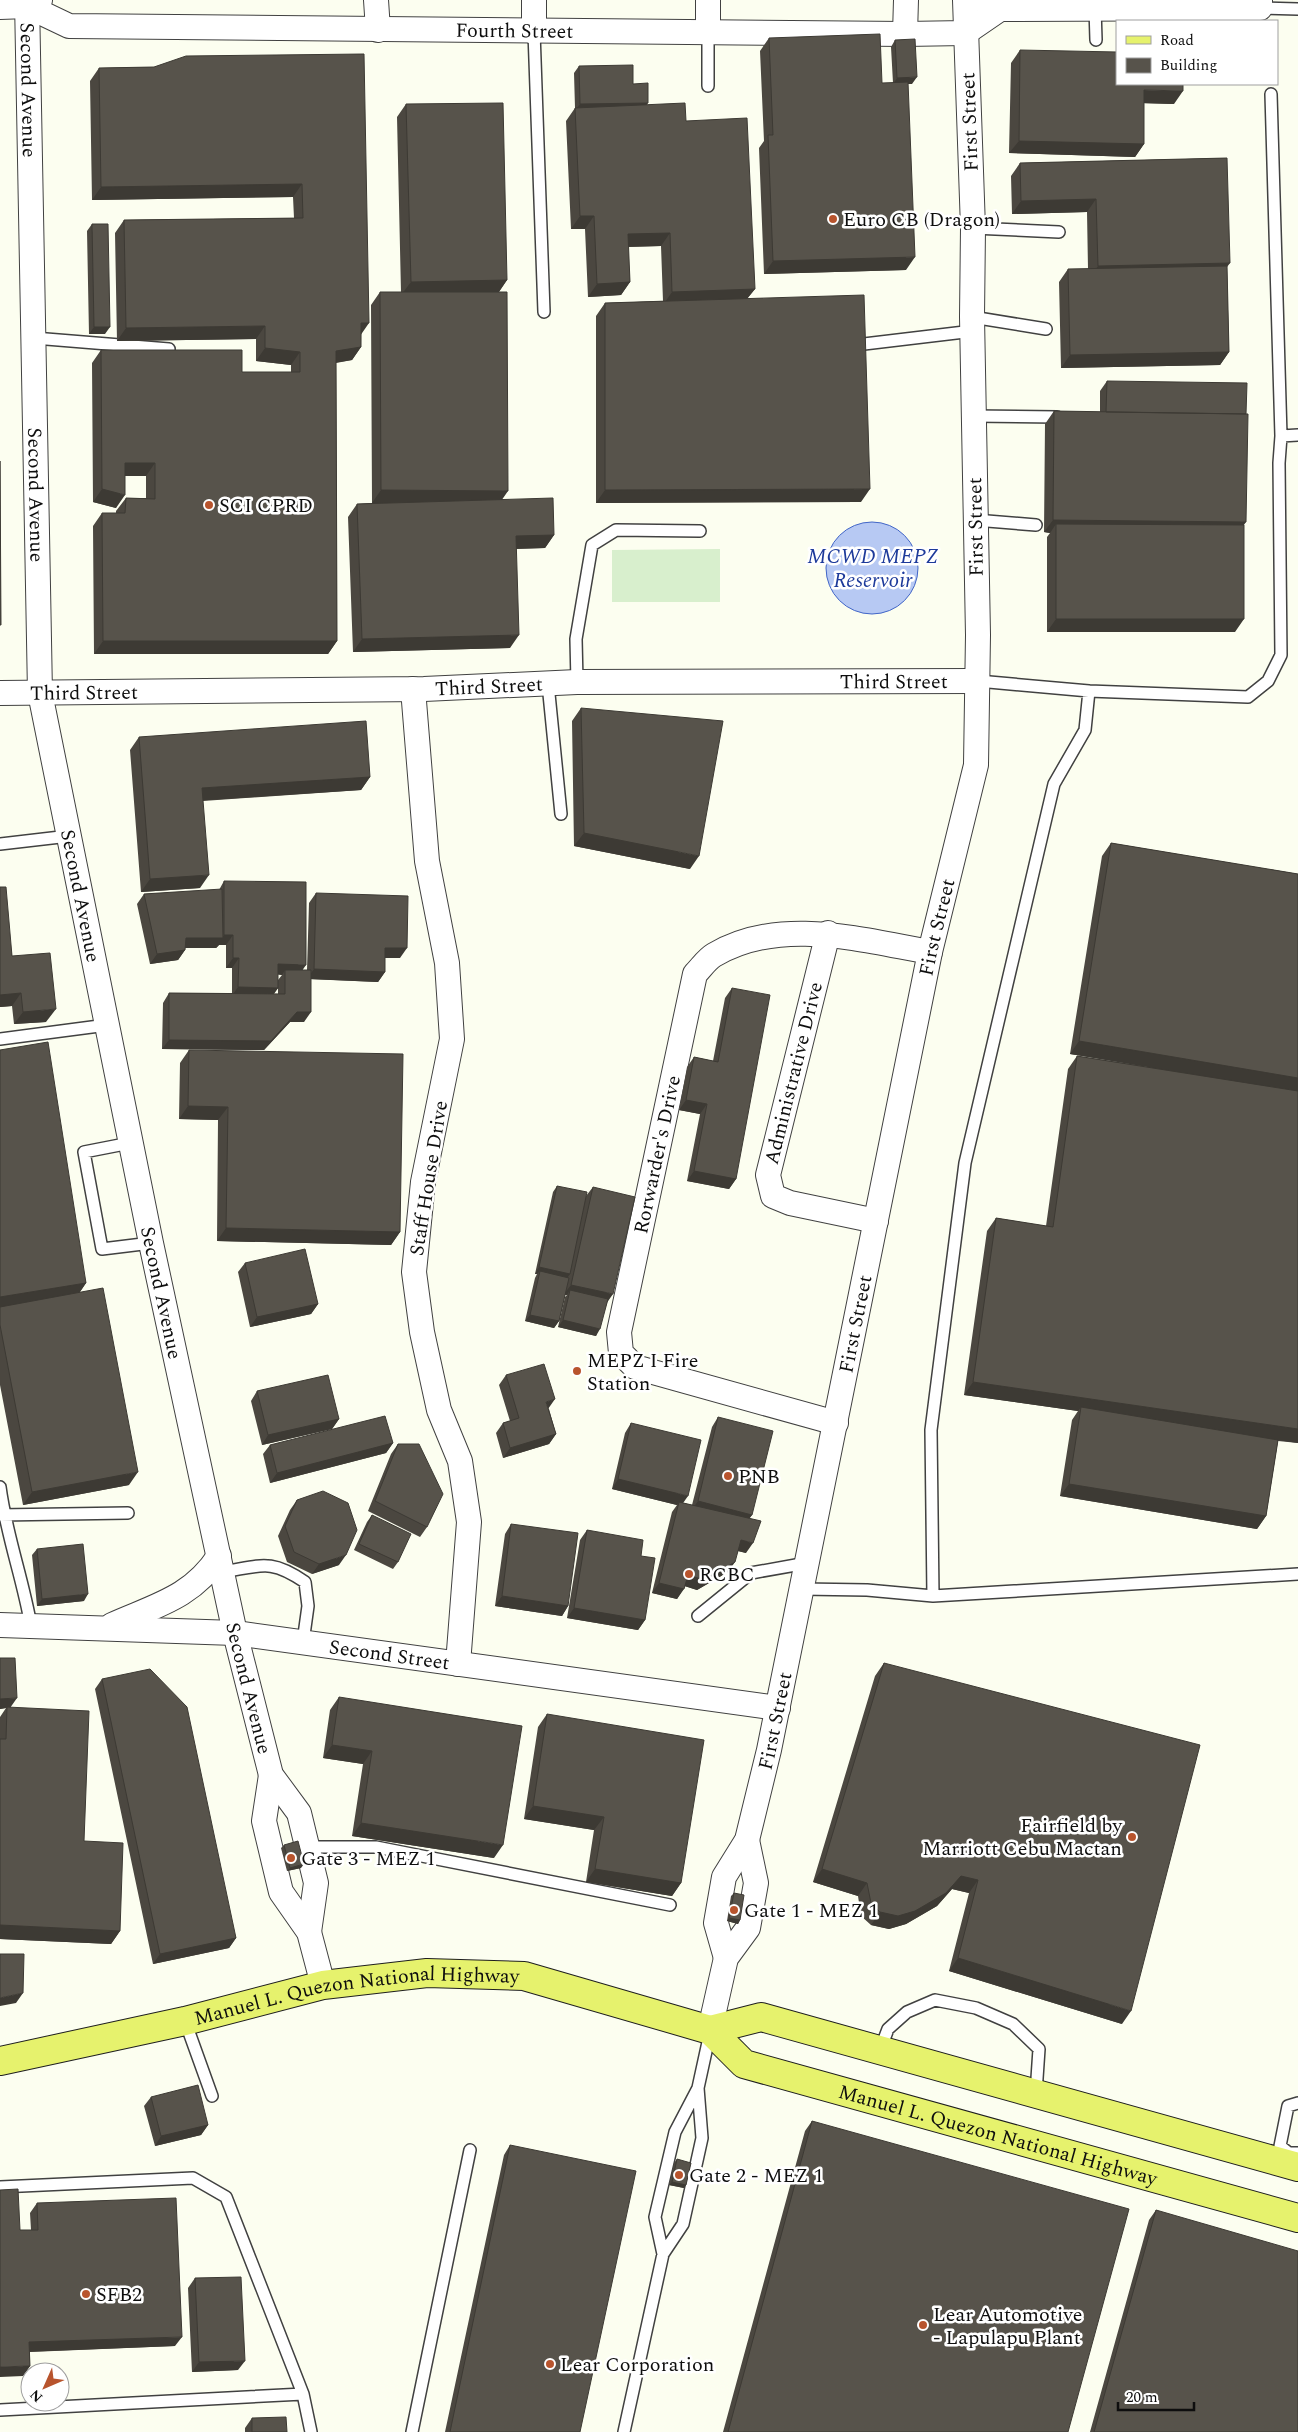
<svg xmlns="http://www.w3.org/2000/svg" width="1298" height="2432" viewBox="0 0 1298 2432" font-family="Spectral,serif">
	<rect width="100%" height="100%" fill="#fcfef0"/>
	<path fill="#d8efcd" d="M720 549V602H612V550Z"/>
	<path fill="#b7c9f3" stroke="#4266c7" d="M826 568a46 46 0 1 1 92 0a46 46 0 1 1-92 0Z"/>
	<g fill="none" stroke-linecap="round" stroke-linejoin="round">
		<defs>
			<path id="service" d="M1095 8 1096 40
				M1260 8 1298 9
				M534 32 544 312
				M708 32V86
				M1271 94 1281 436
				M973 228 1059 232
				M972 317 1046 329
				M34 338 169 349
				M864 344 973 331
				M973 416 1057 417
				M975 520 1036 525
				M978 681 1089 691 1248 697 1268 681 1281 655 1279 463 1281 436 1298 435
				M577 682 576 639 592 545 616 530 700 531
				M548 684 561 814
				M0 844 69 836
				M0 1039 107 1025
				M130 1143 84 1152 102 1249 151 1243
				M0 1487C6 1534 23 1579 31 1626
				M0 1515 128 1513
				M222 1572C261 1566 270 1558 305 1582L308 1606 303 1642
				M802 1589 867 1590 933 1596 1298 1574
				M933 1596 931 1430 965 1163 1054 784 1085 730 1089 691
				M698 1616 751 1573 807 1563
				M307 1847H376L670 1905
				M185 2021 212 2096
				M880 2050 888 2029 907 2012 935 2000 976 2008 1013 2024 1039 2049 1036 2093
				M1298 2103 1288 2106 1280 2146 1289 2153H1298
				M0 2187 193 2178 226 2197 303 2394 311 2432
				M663 2254 655 2217 675 2132 698 2088
				M0 2410 303 2394
				M412 2432 470 2150
				M624 2432 663 2254 683 2224 702 2138 698 2088 710 2033"/>
			<g id="minor">
				<path id="s1" d="M27 0 40 693 151 1243 235 1633 271 1775 299 1813 316 1883 309 1932"/>
				<path d="M376 0 378 30"/>
				<path d="M534 0V32"/>
				<path d="M708 0V32"/>
				<path d="M985 1 1000 9 1260 8V0"/>
				<path id="s2" d="M27 6 69 26 905 34 965 33 1000 9"/>
				<path d="M0 7 27 6 40 0"/>
				<path d="M905 34 906 0"/>
				<path d="M413 689 427 861 447 963 452 1039 423 1182 414 1272 422 1332 439 1410 460 1461 469 1522 458 1664"/>
				<path id="s3" d="M0 693 424 689 577 682 978 681"/>
				<path d="M828 933 768 1175 773 1196 790 1203 876 1221"/>
				<path id="s4" d="M836 1423 635 1367 621 1353 619 1332 695 974C701 968 707 959 714 955 780 916 861 940 930 952"/>
				<path id="s5" d="M0 1625 235 1633 778 1708"/>
				<path d="M112 1625C154 1606 192 1598 219 1556"/>
				<path d="M271 1775 264 1821 281 1892 309 1932 323 1985"/>
				<path id="s6" d="M726 1958 716 1923 724 1877 747 1840 769 1750 930 952 976 765 978 635 972 317 973 228 965 0"/>
				<path d="M710 2029 726 1958 748 1928 756 1883 747 1840"/>
			</g>
			<g id="primary">
				<path d="M710 2030 761 2017 1298 2167"/>
				<path id="s7" d="M0 2061 185 2021 323 1985 427 1973 524 1976 710 2030 744 2064 1298 2218"/>
			</g>
		</defs>
		<use href="#service" stroke="#414141" stroke-width="14"/>
		<use href="#minor" stroke="#414141" stroke-width="26"/>
		<use href="#primary" stroke="#1f1f1f" stroke-width="30"/>
		<use href="#service" stroke="#fff" stroke-width="11"/>
		<use href="#minor" stroke="#fff" stroke-width="24"/>
		<use href="#primary" stroke="#e6f26d" stroke-width="28"/>
	</g>
	<path fill="#4b4740" fill-rule="evenodd" d="M769 38 882 83H893L891 47 895 40 912 84H908L906 270 764 274 759 148 764 141 760 51Z
		M1020 50 1174 104 1144 103V144L1135 157 1009 153 1011 63Z
		M364 54 361 347 352 360 336 363 337 641 328 654H94L93 526 102 513H116V511L126 498H146V476H125L116 508 93 502 92 363 101 350 242 372H291V365L256 361V339L117 341 115 233 124 220 294 218 293 197 92 200 90 81 99 68 154 67Z
		M579 66 633 84 647 105 686 121 755 289 747 299 861 502 596 503V316L605 303 663 301 661 246 628 247 630 282 621 295 588 297 585 229H571L566 121 575 108 574 73Z
		M406 104 507 280 499 292 502 500 554 535 545 548 516 549 510 648 353 652 348 517 357 504 372 503 371 305 380 292H401L397 117Z
		M1227 158V266L1229 352 1220 365 1061 368 1059 282 1068 269H1088L1087 212 1012 214 1011 176 1020 163Z
		M92 224 105 334H89L87 231Z
		M1107 381 1244 525 1235 632H1047V537L1050 533 1044 532 1045 424 1054 411 1100 412V391Z
		M581 708 690 869 574 846 572 721Z
		M139 737 370 777 361 790 203 801 200 888 141 892 130 750Z
		M1111 843 1298 874V1443L1278 1441 1266 1516 1257 1529 1060 1496 1072 1420 1078 1411 964 1395 987 1231 996 1218 1046 1226 1068 1069 1077 1056 1149 1067 1070 1054 1102 856Z
		M224 881 303 970H307L309 903 316 893 400 958H385V972L378 982 311 979 304 1022H290L264 1050 162 1049 163 1003 169 993H232V968H226V945H219L216 948H185V950L178 960 150 964 137 904 144 894 219 890ZM278 974 282 975 278 980ZM278 988V994H274Z
		M0 887 12 956 46 1022 14 1024 12 1006 0 1007Z
		M732 988 736 1179 729 1189 687 1181 700 1114 679 1110 687 1067 694 1057 713 1061 725 998Z
		M0 1050 86 1283 80 1292 129 1485 23 1505 0 1385Z
		M189 1050 400 1232 391 1245 217 1241 218 1120 179 1119 180 1063Z
		M557 1186 586 1196 593 1187 607 1303 596 1336 558 1327 565 1297 567 1295H565L559 1321 554 1328 525 1321 535 1278 537 1274H535L553 1192Z
		M245 1263 318 1304 311 1314 250 1327 238 1272Z
		M506 1375 549 1409 556 1434 549 1444 503 1458 496 1433 503 1423 510 1421 499 1385Z
		M257 1391 339 1419 332 1429 262 1445 251 1401Z
		M718 1417 752 1515 749 1518 746 1553 738 1551 728 1572 697 1590 685 1586 677 1599 652 1593 672 1512 677 1505 612 1489 625 1433 631 1423 683 1503 692 1505 712 1427Z
		M393 1443 386 1453 270 1483 263 1454 270 1445Z
		M398 1444 427 1527 420 1537 368 1511 391 1454Z
		M297 1500 339 1565 312 1574 287 1562 278 1536 290 1510Z
		M372 1515 398 1562 393 1569 354 1550 367 1522Z
		M511 1524 568 1606 562 1616 495 1606 505 1534Z
		M587 1530 641 1556 645 1620 638 1630 567 1618 580 1540Z
		M37 1549 84 1601 37 1606 32 1555Z
		M0 1658 11 1707 84 1841 120 1931 111 1944 0 1939V1717L6 1708 0 1709Z
		M884 1663 1122 2024 949 1971 969 1893 952 1889 937 1906 906 1924 889 1929 871 1925 861 1916 858 1896 813 1882 875 1676Z
		M102 1679 236 1938 229 1948 153 1964 95 1689Z
		M339 1697 494 1858 352 1836 363 1764 323 1758 330 1710Z
		M547 1714 681 1883 672 1896 586 1882 594 1830 524 1819 538 1727Z
		M284 1845 301 1868 287 1871 281 1848Z
		M734 1893 740 1920 738 1924 727 1921 731 1896Z
		M151 2097 208 2125 201 2135 155 2146 144 2106Z
		M812 2121 1068 2432H723L805 2131Z
		M510 2145 580 2432H445L504 2155Z
		M677 2159 684 2188 669 2185 674 2163Z
		M37 2203 175 2346 30 2352V2366L23 2376 20 2230H31L30 2213Z
		M1156 2210 1298 2432H1090L1149 2220Z
		M195 2278 238 2370 192 2372 188 2288Z
		M252 2418 287 2432H245V2428Z"/>
	<path fill="#3d3a34" d="M917 77 912 84H893L897 78Z
		M1144 90 1183 91 1174 104 1135 103Z
		M648 103 643 110 575 111 580 104Z
		M1019 141 1144 144 1135 157 1009 153Z
		M302 184 293 197 92 200 101 187Z
		M1096 199 1087 212 1012 214 1021 201Z
		M580 216H594L585 229H571Z
		M670 233 661 246 619 247 628 234Z
		M915 257 906 270 764 274 773 261Z
		M1230 263 1221 275 1089 278 1098 266Z
		M507 280 498 293 401 295 411 282Z
		M630 282 621 295 588 297 597 284Z
		M755 289 745 301 663 305 672 292Z
		M361 323H369L360 336Z
		M265 326 256 339 117 341 126 328Z
		M94 327H110L105 334H89Z
		M361 347 352 360 327 364 336 351Z
		M265 348 300 352 291 365 256 361Z
		M1229 352 1220 365 1061 368 1070 355Z
		M125 463H155L146 476H116Z
		M102 489 125 495 116 508 93 502Z
		M870 489 861 502 596 503 605 490Z
		M381 490 508 491 499 504 372 503Z
		M1053 520 1246 522 1237 535 1056 524 1050 533 1044 532Z
		M554 535 545 548 507 549 516 536Z
		M1056 619H1244L1235 632H1047Z
		M519 635 510 648 353 652 362 639Z
		M103 641H337L328 654H94Z
		M370 777 361 790 193 801 202 788Z
		M584 833 699 856 690 869 574 846Z
		M209 875 200 888 141 892 150 879Z
		M224 935H233L226 945H219L216 948H179L186 938H222Z
		M385 948H407L400 958H378Z
		M185 950 178 960 150 964 157 954Z
		M233 958H239L232 968H226Z
		M278 964 306 965 299 975 285 970 282 975 271 974Z
		M314 969 385 972 378 982 307 979Z
		M238 987 278 988 271 997H231Z
		M21 993 12 1006 0 1007V995Z
		M56 1009 46 1022 14 1024 23 1012Z
		M297 1012H311L304 1022H290L264 1050 162 1049 169 1040Z
		M1079 1041 1298 1078V1092L1070 1054Z
		M686 1100 707 1104 700 1114 679 1110Z
		M188 1106 228 1107 218 1120 179 1119Z
		M694 1171 736 1179 729 1189 687 1181Z
		M226 1228 400 1232 391 1245 217 1241Z
		M539 1267 570 1274 565 1281 540 1271 537 1274H535Z
		M86 1283 77 1296 0 1308V1297Z
		M571 1285 613 1294 606 1304 570 1290 567 1295 564 1294Z
		M318 1304 311 1314 250 1327 257 1317Z
		M530 1315 559 1321 554 1328 525 1321Z
		M563 1320 600 1329 596 1336 558 1327Z
		M973 1382 1298 1429V1443L1080 1412 1081 1407 1078 1411 964 1395Z
		M555 1399 548 1409 546 1402Z
		M339 1419 332 1429 262 1445 268 1435Z
		M556 1434 549 1444 503 1458 510 1448Z
		M393 1443 386 1453 270 1483 277 1473Z
		M138 1472 129 1485 23 1505 32 1492Z
		M618 1479 688 1496 681 1506 679 1502 677 1505 612 1489Z
		M1069 1484 1266 1516 1257 1529 1060 1496Z
		M698 1501 752 1515 745 1525 691 1511Z
		M741 1540 753 1543 746 1553 734 1550Z
		M346 1555 339 1565 312 1574 319 1564Z
		M735 1562 728 1572 697 1590 681 1585 688 1575Z
		M659 1583 684 1589 677 1599 652 1593Z
		M88 1594 84 1601 37 1606 42 1599Z
		M502 1596 568 1606 562 1616 495 1606Z
		M574 1608 645 1620 638 1630 567 1618Z
		M17 1698 10 1708 7 1707 6 1708 0 1709V1699Z
		M332 1745 372 1751 363 1764 323 1758Z
		M533 1806 604 1817 594 1830 524 1819Z
		M361 1823 503 1845 494 1858 352 1836Z
		M304 1864 301 1868 287 1871 290 1868Z
		M595 1869 681 1883 672 1896 586 1882Z
		M822 1869 867 1883 858 1896 813 1882Z
		M961 1876 978 1880 969 1893 952 1889 937 1906 906 1924 889 1929 871 1925 880 1912Z
		M729 1918 740 1920 738 1924 727 1921Z
		M0 1925 120 1931 111 1944 0 1939Z
		M236 1938 229 1948 153 1964 160 1954Z
		M958 1958 1131 2011 1122 2024 949 1971Z
		M23 1993 16 2003 0 2006V1998Z
		M208 2125 201 2135 155 2146 161 2136Z
		M672 2182 686 2185 684 2188 669 2185Z
		M182 2337 175 2346 22 2352 29 2342Z
		M245 2361 238 2370 192 2372 199 2362Z
		M30 2366 23 2376 0 2377V2367Z"/>
	<path fill="#57534b" stroke="#3d3a34" d="M880 34 882 83 908 82 915 257 773 261 768 135H773L769 38Z
		M915 39 917 77 897 78 895 40Z
		M1020 50 1117 52V84H1183V91L1144 90V144L1019 141Z
		M364 54 369 323H361V347L336 351 337 641H103L102 513H125L126 498 155 499V463H125V495L102 489 101 350H242V372H300V352L265 348V326L126 328 124 220 303 218 302 184 101 187 99 68 154 67 186 56Z
		M633 65V84L648 83V103L580 104 579 66Z
		M503 103 507 280 411 282 406 104Z
		M685 103 686 121 747 118 755 289 672 292 670 233 628 234 630 282 597 284 594 216H580L575 108Z
		M1227 158 1230 263 1098 266 1096 199 1021 201 1020 163Z
		M92 224H108L110 327H94Z
		M1227 266 1229 352 1070 355 1068 269Z
		M380 292H507L508 491 381 490Z
		M864 295 870 489 605 490V303Z
		M1107 381 1247 383 1246 414 1106 412Z
		M1054 411 1248 414 1246 522 1053 520Z
		M0 461 1 625H0Z
		M553 498 554 535 516 536 519 635 362 639 357 504Z
		M1056 524 1244 525V619H1056Z
		M581 708 723 721 699 856 584 833Z
		M366 721 370 777 202 788 209 875 150 879 139 737Z
		M1111 843 1298 874V1078L1079 1041Z
		M224 881 306 882V965L278 964V988L238 987 239 958H233V935H224Z
		M0 887H6L12 956 50 953 56 1009 23 1012 21 993 0 995Z
		M222 889 223 938H186L185 950 157 954 144 894Z
		M316 893 408 896 407 948H385V972L314 969Z
		M285 970H311V1012H297L271 1041 169 1040V993L285 994Z
		M732 988 770 995 736 1179 694 1171 707 1104 686 1100 694 1057 718 1062Z
		M48 1042 86 1283 0 1297V1050Z
		M189 1050 403 1054 400 1232 226 1228 228 1107 188 1106Z
		M1077 1056 1298 1091V1429L973 1382 996 1218 1053 1227Z
		M557 1186 587 1192 570 1274 539 1267Z
		M593 1187 635 1197 613 1294 571 1285Z
		M305 1249 318 1304 257 1317 245 1263Z
		M540 1271 569 1278 559 1321 530 1315Z
		M103 1288 138 1472 32 1492 0 1325V1307Z
		M570 1290 608 1299 600 1329 563 1320Z
		M544 1364 555 1399 546 1402 556 1434 510 1448 503 1423 519 1418 506 1375Z
		M328 1375 339 1419 268 1435 257 1391Z
		M1081 1407 1278 1440 1266 1516 1069 1484Z
		M385 1416 393 1443 277 1473 270 1445Z
		M718 1417 773 1431 752 1515 698 1501Z
		M631 1423 701 1440 688 1496 618 1479Z
		M398 1444H419L443 1494 427 1527 375 1501Z
		M323 1491 348 1503 357 1530 346 1555 319 1564 294 1552 285 1526 297 1500Z
		M679 1502 761 1521 753 1543 741 1540 735 1562 704 1580 688 1575 684 1589 659 1583Z
		M372 1515 411 1534 398 1562 359 1544Z
		M511 1524 578 1533 568 1606 502 1596Z
		M587 1530 643 1540 641 1556 655 1558 645 1620 574 1608Z
		M83 1544 88 1594 42 1599 37 1549Z
		M0 1658H15L17 1698 0 1699Z
		M884 1663 1200 1745 1131 2011 958 1958 978 1880 961 1876 946 1893 915 1911 898 1916 880 1912 871 1903 867 1883 822 1869Z
		M150 1669 187 1707 236 1938 160 1954 102 1679Z
		M339 1697 522 1726 503 1845 361 1823 372 1751 332 1745Z
		M7 1707 89 1711 84 1841 123 1843 120 1931 0 1925V1739H6Z
		M547 1714 704 1740 681 1883 595 1869 604 1817 533 1806Z
		M298 1841 304 1864 290 1868 284 1845Z
		M734 1893 744 1895 740 1920 729 1918Z
		M0 1954H24L23 1993 0 1998Z
		M198 2085 208 2125 161 2136 151 2097Z
		M812 2121 1129 2209 1068 2432H728Z
		M510 2145 636 2171 580 2432H450Z
		M677 2159 691 2163 686 2185 672 2182Z
		M18 2189 20 2230H38L37 2203 176 2198 182 2337 29 2342 30 2366 0 2367V2190Z
		M1156 2210 1298 2251V2432H1094Z
		M241 2277 245 2361 199 2362 195 2278Z
		M286 2417 287 2432H252V2418Z"/>
	<g fill="#b8542d" stroke="#fff" stroke-width="2">
		<circle cx="833" cy="219" r="5"/>
		<circle cx="209" cy="505" r="5"/>
		<circle cx="577" cy="1371" r="5"/>
		<circle cx="728" cy="1476" r="5"/>
		<circle cx="689" cy="1574" r="5"/>
		<circle cx="1132" cy="1837" r="5"/>
		<circle cx="291" cy="1858" r="5"/>
		<circle cx="734" cy="1910" r="5"/>
		<circle cx="679" cy="2175" r="5"/>
		<circle cx="86" cy="2294" r="5"/>
		<circle cx="923" cy="2325" r="5"/>
		<circle cx="550" cy="2364" r="5"/>
	</g>
	<g text-anchor="middle" stroke-width="5" stroke-linejoin="round" paint-order="stroke">
		<g font-size="20" fill="#0e0e0e" stroke="#fff">
			<text dy="7" stroke="none"><textPath href="#s2" startOffset="492">Fourth Street</textPath></text>
			<text dy="7" stroke="none"><textPath href="#s1" startOffset="90">Second Avenue</textPath></text>
			<text transform="translate(969 122) rotate(-92)" y="7">First Street</text>
			<text dy="7" stroke="none"><textPath href="#s1" startOffset="495">Second Avenue</textPath></text>
			<text transform="translate(975 527) rotate(-91)" y="7">First Street</text>
			<text dy="7" stroke="none"><textPath href="#s3" startOffset="894">Third Street</textPath></text>
			<text dy="7" stroke="none"><textPath href="#s3" startOffset="489">Third Street</textPath></text>
			<text dy="7" stroke="none"><textPath href="#s3" startOffset="84">Third Street</textPath></text>
			<text dy="7" stroke="none"><textPath href="#s1" startOffset="900">Second Avenue</textPath></text>
			<text dy="7" stroke="none"><textPath href="#s6" startOffset="1059">First Street</textPath></text>
			<text transform="translate(793 1073) rotate(-76)" y="7">Administrative Drive</text>
			<text dy="7" stroke="none"><textPath href="#s4" startOffset="431">Rorwarder's Drive</textPath></text>
			<text transform="translate(428 1178) rotate(-81)" y="7">Staff House Drive</text>
			<text dy="7" stroke="none"><textPath href="#s1" startOffset="1305">Second Avenue</textPath></text>
			<text dy="7" stroke="none"><textPath href="#s6" startOffset="654">First Street</textPath></text>
			<text dy="7" stroke="none"><textPath href="#s5" startOffset="391">Second Street</textPath></text>
			<text dy="7" stroke="none"><textPath href="#s1" startOffset="1710">Second Avenue</textPath></text>
			<text dy="7" stroke="none"><textPath href="#s6" startOffset="249">First Street</textPath></text>
			<text dy="7" stroke="none"><textPath href="#s7" startOffset="364">Manuel L. Quezon National Highway</textPath></text>
			<text dy="7" stroke="none"><textPath href="#s7" startOffset="1039">Manuel L. Quezon National Highway</textPath></text>
		</g>
		<g font-size="20" fill="#0e0e0e" stroke="#fff" text-anchor="start">
			<text x="843" y="226">Euro CB (Dragon)</text>
			<text x="219" y="512">SCI CPRD</text>
			<text x="587" y="1367">MEPZ I Fire<tspan x="587" dy="23">Station</tspan></text>
			<text x="738" y="1483">PNB</text>
			<text x="699" y="1581">RCBC</text>
			<text x="1122" y="1832" text-anchor="end">Fairfield by<tspan x="1122" dy="23">Marriott Cebu Mactan</tspan></text>
			<text x="301" y="1865">Gate 3 - MEZ 1</text>
			<text x="744" y="1917">Gate 1 - MEZ 1</text>
			<text x="689" y="2182">Gate 2 - MEZ 1</text>
			<text x="96" y="2301">SFB2</text>
			<text x="933" y="2321">Lear Automotive<tspan x="933" dy="23">- Lapulapu Plant</tspan></text>
			<text x="560" y="2371">Lear Corporation</text>
		</g>
		<g font-size="21" font-style="italic" fill="#1d3a9a" stroke="#fff">
			<text x="873" y="563">MCWD MEPZ<tspan x="873" dy="24">Reservoir</tspan></text>
		</g>
	</g>
	<rect x="1116" y="20" width="162" height="65" fill="#ffffff" stroke="#9f9f9f"/>
	<rect x="1126" y="36" width="25" height="8" fill="#e6f26d" stroke="#9f9f9f"/>
	<text x="1160" y="45" font-size="15" fill="#0e0e0e">Road</text>
	<rect x="1126" y="58" width="25" height="15" fill="#57534b" stroke="#9f9f9f"/>
	<text x="1160" y="70" font-size="15" fill="#0e0e0e">Building</text>
	<g transform="translate(45 2387) rotate(225)"><circle r="24" fill="#ffffff" stroke="#9f9f9f"/>
	<path d="M0-4L9 19L0 12L-9 19Z" fill="#b8542d"/>
	<text y="-8" font-size="14" font-weight="bold" text-anchor="middle" fill="#0e0e0e">N</text>
	</g>
	<path d="M1118 2402v8h76v-8" fill="none" stroke="#0e0e0e" stroke-width="2.5"/>
	<text x="1126" y="2402" font-size="15" fill="#0e0e0e" stroke="#ffffff" stroke-width="4" paint-order="stroke">20 m</text>
</svg>
